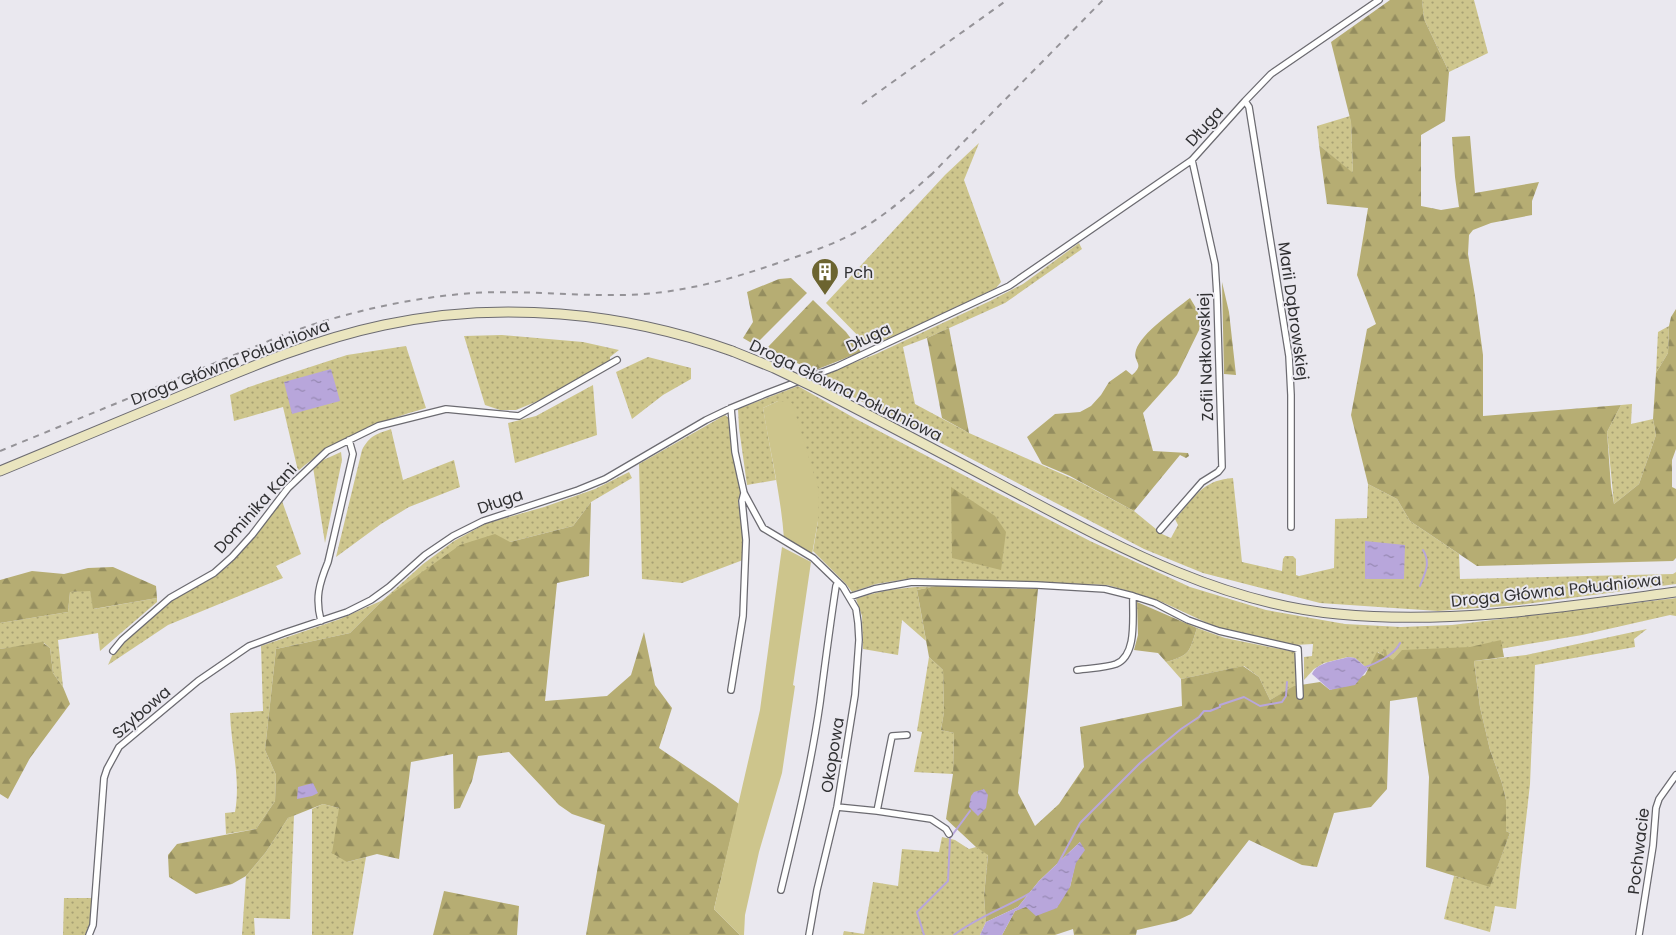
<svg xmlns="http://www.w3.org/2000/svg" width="1676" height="935" viewBox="0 0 1676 935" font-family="Poppins,sans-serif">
	<defs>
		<pattern id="grass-dots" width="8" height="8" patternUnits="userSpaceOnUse" patternTransform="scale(1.25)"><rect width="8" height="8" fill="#cdc58c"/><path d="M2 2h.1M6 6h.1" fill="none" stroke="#a7a073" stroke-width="1.8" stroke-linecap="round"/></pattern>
		<pattern id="forest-firs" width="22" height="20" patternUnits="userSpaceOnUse" patternTransform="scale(1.25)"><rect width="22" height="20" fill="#b6ad73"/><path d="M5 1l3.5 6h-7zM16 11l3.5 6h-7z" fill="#948d5f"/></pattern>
		<pattern id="water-ripples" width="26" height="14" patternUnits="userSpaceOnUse" patternTransform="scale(1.25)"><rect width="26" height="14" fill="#b8a6db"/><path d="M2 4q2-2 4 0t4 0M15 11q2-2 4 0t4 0" fill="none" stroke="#9688b2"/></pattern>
	</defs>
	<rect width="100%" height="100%" fill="#eae8ef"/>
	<path fill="url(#grass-dots)" d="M1422 0H1474L1488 53 1449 72 1424 19Z
		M1350 116 1351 122 1353 174 1319 145 1317 126Z
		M979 143 964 180 1001 282 996 288 898 335 876 343 866 344 826 303 945 175Z
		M1079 243 1082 249 1005 303 927 338 903 347 915 404 969 433 1078 481 1134 511 1162 534 1171 538 1178 525 1175 519C1194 498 1202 480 1233 478L1242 562 1282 571 1283 559 1285 556H1293L1296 559V575L1299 576 1334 568 1335 519 1367 518 1368 484 1397 499 1410 521 1459 554 1460 579 1673 574 1676 572V584L1518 605 1438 611 1320 603 1203 573 1144 549 853 397 818 377 876 354 990 301 1023 284Z
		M1669 326 1668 353 1656 373 1658 332Z
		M502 335 583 342 619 350 610 357V363L555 394 516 410H500L485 405 464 336Z
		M406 346 426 408C378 422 336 438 298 471L283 407 234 421 230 395 249 387 347 355Z
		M648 357 691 368V379L663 395 632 419 616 372Z
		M593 385 597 435 515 463 508 423 536 416Z
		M798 386 856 419 1090 541 1190 587 1266 610 1345 624 1401 627 1452 625 1676 598V616L1670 615 1582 635 1476 653 1405 676 1378 652 1368 669 1355 658 1348 657 1324 663 1314 669 1304 680V657L1312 656 1313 644 1295 645 1218 628 1162 602 1132 592 1107 585 913 578 876 584 852 592 846 584 813 551 818 521 778 401 763 408 776 480 747 485 739 428 738 409Z
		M1632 404 1631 424 1653 419 1656 435 1639 484 1614 504 1607 432 1621 405Z
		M725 415 729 418 733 458 742 492 738 501 744 538 743 560 682 583 642 579 639 464Z
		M391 429 403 480 454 460 460 487 409 507 381 524 336 557 362 450C370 435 377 434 391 429Z
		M341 452 342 460 325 543 313 467 321 461Z
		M629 472 632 478 591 502 573 526 510 542 383 600 350 633 276 649 265 750 276 775 275 801 256 829 226 834 225 813 235 812C241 779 231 746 230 713L263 711 261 646 340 619 383 600 423 564 454 541 485 524 544 507 595 489Z
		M282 501 301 554 276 566 283 578 168 625 108 665 115 649 166 603 227 567 249 542 260 527Z
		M936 586 917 590 926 641 902 620 898 655 863 649 862 616 856 599C882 589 909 587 936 586Z
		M90 590 94 609 157 598V602L100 651 98 633 58 640 63 687 53 673 50 648 44 643 0 649V623L68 612 70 592Z
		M1197 628 1225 638 1295 652 1297 685 1270 700 1259 677 1244 666 1181 679 1166 662C1191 655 1189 652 1197 628Z
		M1647 629 1634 639 1635 647 1535 665 1530 784 1516 909 1495 906 1490 932 1444 919 1454 876 1490 886 1510 833 1506 831V800L1502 783 1490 750 1480 707 1474 661 1526 655Z
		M929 657 943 670 944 712 941 730 954 733 953 774 914 772 922 732 917 731Z
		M323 804 339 808 347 862 366 857 353 935H312V809Z
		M294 815 290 919 254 918 255 935H242L246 876 266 852 288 818Z
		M942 837 955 840 969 849 976 847 988 854 984 896 986 922 980 935H843L844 931 864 934 873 882 898 886 902 849 939 852Z
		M64 898H92L90 923 85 935H63Z"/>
	<path fill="url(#forest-firs)" d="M1390 0H1422L1424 19 1449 72 1445 121 1421 135V206L1441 210 1459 207 1455 177 1452 137 1470 136 1475 193 1539 182 1532 201V215L1491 223 1473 230 1469 235 1468 254 1475 296 1483 355V416L1621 405 1607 432 1611 487 1614 504 1639 484 1656 435 1653 419 1656 373 1668 353 1669 326 1671 317 1676 309V449L1672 460V487L1676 489V558L1673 561 1477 566 1410 521 1397 499 1368 484 1351 415 1367 329 1376 324 1357 275 1368 208 1327 204 1319 145 1353 173 1351 122 1331 42Z
		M791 278 807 293 755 345 743 338 753 322 747 292 779 279Z
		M1222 282 1229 312 1236 375 1224 374Z
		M1190 298 1196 308 1202 324 1177 375 1143 413 1153 451 1188 453 1189 456 1186 458 1180 455 1134 511 1070 476 1042 464 1027 437 1055 414 1080 412 1091 406 1101 395 1109 382 1126 370 1132 375C1146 363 1132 363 1136 350 1141 333 1175 310 1190 298Z
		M813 300 846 332 861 352 813 371 767 348Z
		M949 328 969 433 942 418 927 338Z
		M951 487 995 516 1006 532 1001 570 952 558Z
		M591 502 589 576 557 583 545 701 607 696 631 675 644 632 655 685 672 708 659 748 715 786 739 804 714 909 740 935H586L605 825 572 814 559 805 509 752 478 756 472 781 460 808 454 809 453 754 411 762 399 859 377 854 347 862 332 853 339 808 323 804 288 818 266 852 246 876 232 884 196 894 169 877 168 855 177 844 256 829 275 801 276 775 265 750 276 649 350 633 383 600 460 545 495 534 510 542 573 526Z
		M113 567 156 586 157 598 93 609 90 591 70 592 68 612 0 623V580L32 571 64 574 88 568Z
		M936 586 1038 589 1018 793 1035 826 1059 804 1084 767 1080 727 1182 706 1181 679 1243 666 1259 677 1270 700 1294 686 1320 682 1330 690 1365 675 1377 652 1384 656 1383 649 1386 650 1387 656 1393 660 1402 650 1470 647 1501 640 1504 657 1474 661 1480 707 1490 750 1502 783 1506 800V831L1510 833 1490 887 1426 867 1429 777 1417 697 1390 701 1387 789 1371 807 1334 813 1317 867 1302 865 1249 840 1191 914 1176 921 1137 930 1136 935H1074L1073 929 1055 935H1002L1015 911 1070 887 1080 842 1039 881 1018 907 986 922 984 896 988 855 976 847 946 819 953 774 954 733 941 730 944 712 943 670 929 657 917 590Z
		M1137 602 1197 628C1189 652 1191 655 1166 662L1158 653 1134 650 1138 635Z
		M42 642 50 648 53 673 63 687 70 704 30 758 8 799 0 794V649Z
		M444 891 519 906 517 935H433Z"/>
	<path fill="#cdc58c" d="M778 401 792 403 819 491 818 521 812 554 784 539C781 495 770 451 763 408Z
		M782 547 811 562 793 685 795 686 782 773 759 852 745 915 744 935H740L714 909 760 710Z"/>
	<path fill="url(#water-ripples)" d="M331 369 340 401 292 414 284 382Z
		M1365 541 1405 545 1404 579H1365Z
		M1348 657 1355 658 1368 669 1355 685 1330 690 1312 674C1317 662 1336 661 1348 657Z
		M313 783 318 793 312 796 297 799 298 787Z
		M984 789 988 795 986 808 978 816 969 807 971 796 974 792Z
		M1080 842 1085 850 1076 863 1070 887 1057 908 1036 916 1026 907 1015 911 1002 935H980L986 922 1018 907 1039 881Z"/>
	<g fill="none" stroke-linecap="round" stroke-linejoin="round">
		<path stroke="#b8a6db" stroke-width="2" d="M1420 586C1425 573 1431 563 1423 550
			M1363 668C1375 664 1395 655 1400 643
			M1058 864 1080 823 1140 763 1181 729 1199 717 1204 711H1210L1220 707V705L1244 697 1260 706 1282 702 1286 696 1287 682
			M924 935 917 912 948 881 950 838 970 811
			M954 935C977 917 1005 908 1030 893"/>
		<defs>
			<path id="street" d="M1245 101 1249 107 1289 356 1291 395V527
				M731 408 735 452 744 493 763 528 813 558 843 587 856 609 858 623 859 640 855 695 837 807 817 890 809 935
				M1160 530 1202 482 1218 472 1222 467 1217 296 1215 264 1192 160
				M849 597 874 589 912 582 1037 585 1105 589 1133 596 1155 603 1188 620 1219 631 1298 649 1300 696
				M321 621C315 598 319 584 328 562L353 454 349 440
				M113 651 122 640 170 598 214 573 232 557 252 535 288 488 327 451 378 426 446 409 519 416 617 360
				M1077 670C1090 668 1105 668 1116 664 1138 655 1132 615 1133 596
				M731 690 743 616 746 540 742 501 744 493
				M837 807 877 811 931 819 946 829 949 834
				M877 811 892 736 907 735
				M781 890C796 828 811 766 820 703 825 664 830 625 836 586L838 582
				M89 935 93 925 104 778 107 769 119 747 198 681 249 646 284 633 347 612 371 600 389 587 425 555 453 536 483 521 578 490 605 479 706 420 731 408 765 394 836 367 1009 286 1192 160 1245 101 1271 74 1379 0
				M1639 935 1653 846 1656 808 1659 799 1676 775"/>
			<path id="secondary" d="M814 387C885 423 956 461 1026 498 1124 550 1225 604 1338 614 1451 625 1564 607 1676 592
				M0 471C63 445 126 419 188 393 252 366 317 339 384 325 499 300 623 312 732 351"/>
		</defs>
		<use href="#street" stroke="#6c6b71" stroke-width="8"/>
		<use href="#secondary" stroke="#6c6b71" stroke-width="11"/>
		<use href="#street" stroke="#fff" stroke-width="5.5"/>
		<use href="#secondary" stroke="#eae5bf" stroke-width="9"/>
		<path stroke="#959398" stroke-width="2" stroke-dasharray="6 6" stroke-linecap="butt" d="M862 104 1007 0
			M930 176 1103 0
			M0 451 288 333C347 312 409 298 472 293 523 290 572 296 623 295 678 294 729 280 781 262 807 253 833 245 858 231 886 215 911 193 935 171"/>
		<defs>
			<path id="secondary-bridge" d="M732 351 774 368 814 387"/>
		</defs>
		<use href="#secondary-bridge" stroke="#6c6b71" stroke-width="11" stroke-linecap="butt"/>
		<use href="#secondary-bridge" stroke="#eae5bf" stroke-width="9"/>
	</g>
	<defs>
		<symbol id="building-pin" viewBox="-11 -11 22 30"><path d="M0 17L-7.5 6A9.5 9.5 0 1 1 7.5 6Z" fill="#6c6430" stroke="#eae8ef"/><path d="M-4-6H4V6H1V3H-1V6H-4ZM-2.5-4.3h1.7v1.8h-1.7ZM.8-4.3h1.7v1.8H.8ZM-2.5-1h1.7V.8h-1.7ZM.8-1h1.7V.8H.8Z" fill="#fff"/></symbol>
	</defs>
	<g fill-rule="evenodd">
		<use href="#building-pin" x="809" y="256" width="32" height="43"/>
	</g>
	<g text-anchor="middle" stroke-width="4" stroke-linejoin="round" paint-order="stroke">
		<g font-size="16" fill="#303032" stroke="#eae8ef">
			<text transform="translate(1204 126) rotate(-48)" y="6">Długa</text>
			<text transform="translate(1294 311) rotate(82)" y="6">Marii Dąbrowskiej</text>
			<text transform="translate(868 337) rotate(-25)" y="6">Długa</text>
			<text transform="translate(1205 357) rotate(-92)" y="6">Zofii Nałkowskiej</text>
			<text transform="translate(230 362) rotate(-21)" y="6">Droga Główna Południowa</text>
			<text transform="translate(846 390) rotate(26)" y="6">Droga Główna Południowa</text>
			<text transform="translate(500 501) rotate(-19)" y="6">Długa</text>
			<text transform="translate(255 508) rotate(-48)" y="6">Dominika Kani</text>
			<text transform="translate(1556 590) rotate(-6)" y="6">Droga Główna Południowa</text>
			<text transform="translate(141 712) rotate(-41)" y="6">Szybowa</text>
			<text transform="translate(832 755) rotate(-81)" y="6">Okopowa</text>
			<text transform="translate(1638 851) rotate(-83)" y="6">Pochwacie</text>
		</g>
		<g font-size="16" fill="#303032" stroke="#eae8ef" text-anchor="start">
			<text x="844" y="278">Pch</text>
		</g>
	</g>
</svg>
